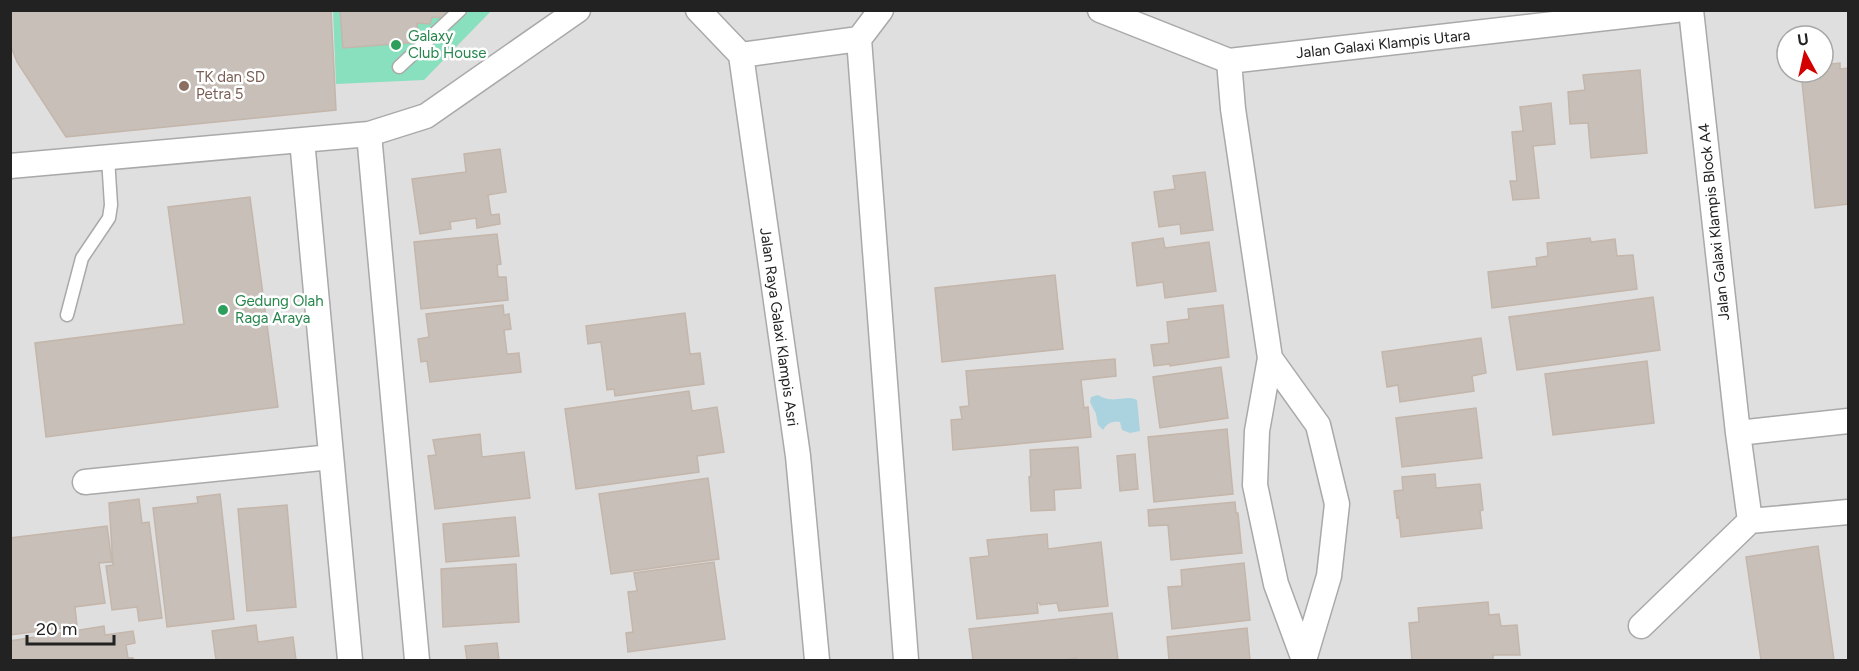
<svg xmlns="http://www.w3.org/2000/svg" width="1859" height="671" viewBox="0 0 1859 671" font-family="Figtree,sans-serif">
	<rect width="100%" height="100%" fill="#f2efe9"/>
	<path fill="#e0dfdf" fill-rule="evenodd" d="M11 11H1848V660H11ZM1787 36H1823V72H1787Z"/>
	<path fill="#88e0be" d="M333 11H491L424 80 336 84Z"/>
	<path fill="#aad3df" d="M1098 395C1115 405 1124 394 1137 400L1140 431 1130 433 1122 430 1120 422C1112 421 1107 423 1103 430L1098 425 1096 414 1090 402 1091 397Z"/>
	<path fill="#c7bfb8" stroke="#c4b6ab" stroke-width="1.5" d="M10 10H331L336 110 66 137 17 62 10 44Z
		M340 10H445L446 18 432 17 430 24 417 23 419 42 343 48Z
		M1840 63V69L1848 68V204L1815 208 1801 72H1823V65Z
		M1640 70 1647 153 1591 158 1588 123 1570 124 1568 92 1585 90 1583 75Z
		M1551 103 1555 144 1533 146 1539 198 1513 200 1510 181H1517L1512 132 1523 131 1520 107Z
		M500 149 506 192 488 195 491 215 499 214 500 224 477 228 476 218 450 222 451 229 420 234 412 179 466 172 464 154Z
		M1205 172 1213 230 1181 234 1180 224 1159 227 1154 192 1175 189 1173 176Z
		M250 197 278 407 46 437 35 343 184 324 168 207Z
		M497 234 501 264 497 265 498 277H506L508 300 421 309 414 242Z
		M1163 238 1165 248 1209 242 1216 291 1165 298 1163 282 1137 286 1132 243Z
		M1590 238 1591 242 1615 239 1617 256 1633 255 1637 289 1492 308 1488 272 1537 266 1536 258 1548 256 1547 243Z
		M1055 275 1063 349 942 362 935 288Z
		M1653 297 1660 350 1517 370 1509 317Z
		M503 305 504 315 509 314 511 329 504 330 507 354 519 353 521 372 430 382 427 361 421 362 418 339 429 337 426 314Z
		M1223 305 1229 357 1170 366V364L1154 366 1151 345 1169 343 1167 322 1189 319 1188 309Z
		M685 313 690 354 700 353 704 384 615 396 614 389 607 390 601 342 588 344 586 326Z
		M1481 338 1486 373 1472 376 1474 391 1400 402 1398 385 1387 387 1382 352Z
		M1115 359 1116 376 1081 380 1084 408 1088 407 1091 437 953 450 951 420 962 419 960 407 969 406 966 371Z
		M1647 361 1654 423 1553 435 1545 374Z
		M1221 367 1228 418 1160 428 1153 377Z
		M689 391 692 411 717 407 724 452 697 456 699 472 576 489 565 409Z
		M1476 408 1482 458 1402 467 1396 418Z
		M1227 429 1233 494 1154 502 1148 437Z
		M480 434 482 457 524 452 530 498 435 509 428 456 436 455 433 440Z
		M1078 447 1081 488 1054 490 1055 510 1031 511 1029 477 1031 476 1030 450Z
		M1135 454 1138 489 1120 491 1117 456Z
		M1435 474 1436 488 1480 484 1483 510 1480 511 1482 528 1401 537 1399 517 1397 518 1394 491 1403 490 1402 477Z
		M708 478 719 559 611 574 599 494Z
		M220 494 234 619 167 627 153 508 198 503 197 497Z
		M139 499 142 523 149 522 162 618 139 621 137 607 112 610 106 566 113 565 109 503Z
		M1235 502 1236 513H1238L1242 553 1171 560 1168 525 1149 526 1148 510Z
		M287 505 296 607 247 611 238 509Z
		M515 517 519 556 446 562 443 524Z
		M107 526 112 562 99 563 105 603 75 607 77 626 10 635V538Z
		M1047 534 1048 549 1101 542 1108 606 1059 611 1057 603 1040 605V603H1037L1038 613 977 619 970 558 989 556 987 540Z
		M1818 546 1834 660H1761L1746 557Z
		M714 562 725 639 628 652 626 633 633 632 628 592 637 591 634 573Z
		M1244 563 1250 620 1172 629 1168 587 1182 586 1181 570Z
		M516 564 519 622 443 627 441 569Z
		M1488 602 1489 615 1499 614 1501 626 1517 625 1520 655H1493V660H1412L1409 623 1419 622 1418 608Z
		M1112 613 1118 660H1077L1076 658 1062 660H973L969 629Z
		M256 625 258 642 293 637 296 660H216L212 631Z
		M104 626 105 635 133 631 135 643 126 645 128 658H133L134 660H11L10 641Z
		M1247 628 1250 660H1169L1167 637Z
		M497 643 499 660H467L465 646Z"/>
	<g fill="none" stroke-linecap="round" stroke-linejoin="round">
		<defs>
			<path id="service" d="M399 67 460 10
				M67 315 82 258 109 218 111 205 108 158"/>
			<path id="minor" d="M698 10 741 55 798 456 817 660
				M881 10 859 39 906 660
				M1100 10 1229 61 1676 10
				M1691 10 1738 433 1750 521
				M741 55 859 39
				M1229 61 1233 109 1270 358 1257 431 1255 485 1276 584 1304 660
				M369 134 417 660
				M302 140 350 660
				M10 166 369 134 426 116 578 10
				M1270 358 1318 425 1337 504 1329 576 1304 660
				M1738 433 1848 421
				M85 482 331 457
				M1750 521 1848 512
				M1641 626 1750 521"/>
		</defs>
		<use href="#service" stroke="#a9a9a9" stroke-width="15"/>
		<use href="#minor" stroke="#a9a9a9" stroke-width="27"/>
		<use href="#service" stroke="#fff" stroke-width="12"/>
		<use href="#minor" stroke="#fff" stroke-width="24"/>
	</g>
	<g fill="#2e9e5b" stroke="#fff" stroke-width="2">
		<circle cx="396" cy="45" r="6"/>
		<circle cx="223" cy="310" r="6"/>
	</g>
	<circle fill="#8d6e63" stroke="#fff" stroke-width="2" cx="184" cy="86" r="6"/>
	<g text-anchor="middle" stroke-width="5" stroke-linejoin="round" paint-order="stroke">
		<g font-size="15" fill="#27864d" stroke="#fff" text-anchor="start">
			<text x="408" y="41">Galaxy<tspan x="408" dy="17">Club House</tspan></text>
			<text x="235" y="306">Gedung Olah<tspan x="235" dy="17">Raga Araya</tspan></text>
		</g>
		<g font-size="15" fill="#222" stroke="#fff">
			<text transform="translate(1383 44) rotate(-6)" y="5">Jalan Galaxi Klampis Utara</text>
			<text transform="translate(1714 222) rotate(-96)" y="5">Jalan Galaxi Klampis Block A4</text>
			<text transform="translate(779 327) rotate(82)" y="5">Jalan Raya Galaxi Klampis Asri</text>
		</g>
		<g font-size="15" fill="#785e54" stroke="#fff" text-anchor="start">
			<text x="196" y="82">TK dan SD<tspan x="196" dy="17">Petra 5</tspan></text>
		</g>
	</g>
	<rect width="1859" height="671" fill="none" stroke="#222222" stroke-width="24"/>
	<g transform="translate(1805 54) rotate(352)"><circle r="28" fill="#ffffff" stroke="#a7a7a7" stroke-width="1.5"/>
	<path d="M0-4.5L10 22L0 15L-10 22Z" fill="#d40000"/>
	<text y="-9" font-size="16" font-weight="bold" text-anchor="middle" fill="#222222">U</text>
	</g>
	<path d="M27 635v9h87v-9" fill="none" stroke="#222222" stroke-width="3"/>
	<text x="36" y="635" font-size="18" fill="#222222" stroke="#ffffff" stroke-width="4.5" paint-order="stroke">20 m</text>
</svg>
